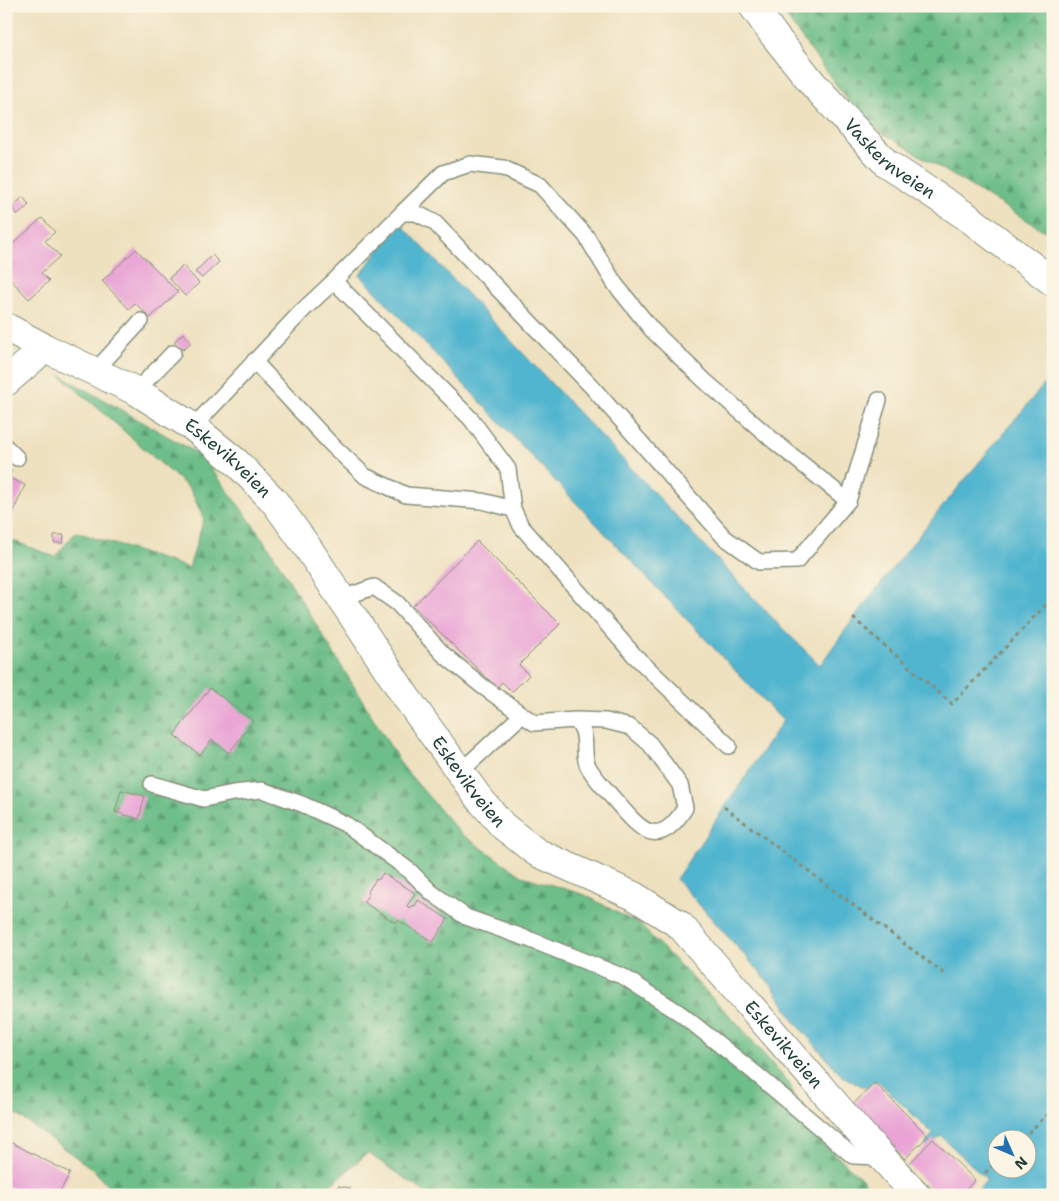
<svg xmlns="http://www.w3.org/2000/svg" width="1059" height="1201" viewBox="0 0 1059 1201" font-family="'Shantell Sans',sans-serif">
	<defs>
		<pattern id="forest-firs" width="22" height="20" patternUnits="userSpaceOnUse" patternTransform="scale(1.25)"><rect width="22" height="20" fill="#6ebe8a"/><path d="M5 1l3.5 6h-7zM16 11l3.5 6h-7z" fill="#5a9c72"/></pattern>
	</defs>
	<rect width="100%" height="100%" fill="#fcf5e5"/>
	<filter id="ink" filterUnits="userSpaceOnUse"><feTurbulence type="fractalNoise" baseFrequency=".02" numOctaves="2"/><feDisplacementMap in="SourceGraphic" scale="10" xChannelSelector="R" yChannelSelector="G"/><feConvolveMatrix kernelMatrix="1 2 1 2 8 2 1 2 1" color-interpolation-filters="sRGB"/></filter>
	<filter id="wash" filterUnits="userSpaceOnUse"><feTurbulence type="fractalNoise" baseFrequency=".0096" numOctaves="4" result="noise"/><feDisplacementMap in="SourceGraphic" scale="20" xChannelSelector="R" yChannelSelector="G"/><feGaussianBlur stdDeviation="1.12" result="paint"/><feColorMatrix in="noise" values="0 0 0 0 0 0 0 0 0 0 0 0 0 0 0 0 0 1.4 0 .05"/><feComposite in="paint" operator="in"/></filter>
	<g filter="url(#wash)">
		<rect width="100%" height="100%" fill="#eee1c0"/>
		<path fill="url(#forest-firs)" stroke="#467e5f" d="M778 6H1053V236L863 121Z
			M60 375 202 456 265 541 403 767 460 833 522 876 585 895 640 925 738 1024 790 1085 806 1127 864 1181 874 1195H429L368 1153 319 1195H116L94 1170 16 1114 6 1115V538L55 557 76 532 189 568 204 519 190 489Z"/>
		<path fill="#51b5cf" stroke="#387982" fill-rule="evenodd" d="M402 225 778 624 820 665C890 566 970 474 1047 381L1053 380V1195H985L979 1189 987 1180 941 1136 928 1147 925 1144 933 1134 878 1081H874L866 1088 842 1076 795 1022 773 987 676 879 783 721 360 275 381 247ZM996 1138H1026V1168H996Z"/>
		<g id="blocks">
			<path fill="#e9a4d5" d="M23 197 29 205 18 215 12 207Z
				M42 218 55 232 45 241 60 256 41 273 49 281 29 299 6 275V272L12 267 6 261V250Z
				M136 249 178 292 150 318 135 303 129 309 102 281Z
				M212 255 219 262 202 278 195 272Z
				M183 266 199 283 185 296 169 278Z
				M183 333 191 342 183 350 174 342Z
				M6 468 12 471 9 478 25 485 11 517 6 515Z
				M54 535H64L63 543H54Z
				M477 541 560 624 519 665 529 675 512 692 502 682 497 688 413 606Z
				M210 688 253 721 229 753 212 740 200 755 174 735Z
				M121 790 145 796 139 819 115 812Z
				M383 873 415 893 407 906 411 908 413 905 415 906 418 900 448 919 433 942 398 920 396 923 363 902 369 894 367 893 376 879 378 880Z
				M875 1083 928 1136 905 1159 852 1105Z
				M933 1139 975 1180 961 1195H938L908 1165Z
				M8 1141 70 1173 58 1195H26L6 1185V1144Z
				M338 1186 350 1188 348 1195H336Z"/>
		</g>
	</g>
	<g filter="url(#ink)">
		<use href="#blocks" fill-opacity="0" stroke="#868f7a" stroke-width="1"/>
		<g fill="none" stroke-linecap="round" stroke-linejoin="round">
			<defs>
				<path id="service" d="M402 213 443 173 470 164 503 168 540 185 586 236 615 284 652 330 705 381 775 442 848 501
					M334 281 471 419 508 469 513 509 521 526 634 655 729 746
					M254 361 330 443 365 476 406 495 482 501 513 509
					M94 372 141 321
					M136 391 173 353
					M193 427 302 311 334 281 402 213H416L434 222 592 387 724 537 759 562 797 561 848 501 879 400
					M6 447 17 458
					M342 598 374 587 397 603 443 654 482 686 534 723 575 720 606 721 630 727 650 744 680 785 685 808C657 853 639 828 613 798 605 788 592 776 587 764 583 754 587 739 582 729 581 726 577 723 575 720
					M460 772 522 715
					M152 784 204 799 233 793 262 790 302 804 347 825 410 871 432 893 466 917 531 940 624 977 681 1014 755 1073 853 1156 882 1157"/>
				<g id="minor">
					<path id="s1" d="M753 6 773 34 814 85 886 163 966 216 1053 282"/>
					<path id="s2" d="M6 327 45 348 136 391 193 427 236 462 274 501 308 548 406 697 478 797 503 826 536 852 634 896 680 925 855 1127 916 1195"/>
					<path d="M6 382 45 348"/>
				</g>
			</defs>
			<use href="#service" stroke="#868f7a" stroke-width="18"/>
			<use href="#minor" stroke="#868f7a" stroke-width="30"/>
			<path stroke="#868f7a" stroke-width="3" stroke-dasharray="4 4" stroke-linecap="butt" d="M853 618 952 704 1053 597
				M724 807 947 976
				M1022 1138 1053 1110
				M985 1173 996 1162"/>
			<use href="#service" stroke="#fff" stroke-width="15"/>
			<use href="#minor" stroke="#fff" stroke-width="28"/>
		</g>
	</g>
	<g text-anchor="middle" stroke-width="4" stroke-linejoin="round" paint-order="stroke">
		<g font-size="18" fill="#1f3d34" stroke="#fcf5e5">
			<text dy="6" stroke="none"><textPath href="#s1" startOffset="206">Vaskernveien</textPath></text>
			<text dy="6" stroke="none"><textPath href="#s2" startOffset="259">Eskevikveien</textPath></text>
			<text dy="6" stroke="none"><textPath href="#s2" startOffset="664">Eskevikveien</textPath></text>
			<text dy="6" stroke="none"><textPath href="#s2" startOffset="1082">Eskevikveien</textPath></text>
		</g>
	</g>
	<rect width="1059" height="1201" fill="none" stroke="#fcf5e5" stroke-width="25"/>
	<g transform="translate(1012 1154) rotate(135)"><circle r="24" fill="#fcf5e5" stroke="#a4ab9e"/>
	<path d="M0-4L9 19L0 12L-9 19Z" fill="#1f6fb2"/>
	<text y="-8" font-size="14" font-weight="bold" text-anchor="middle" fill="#1f3d34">N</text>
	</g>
</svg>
